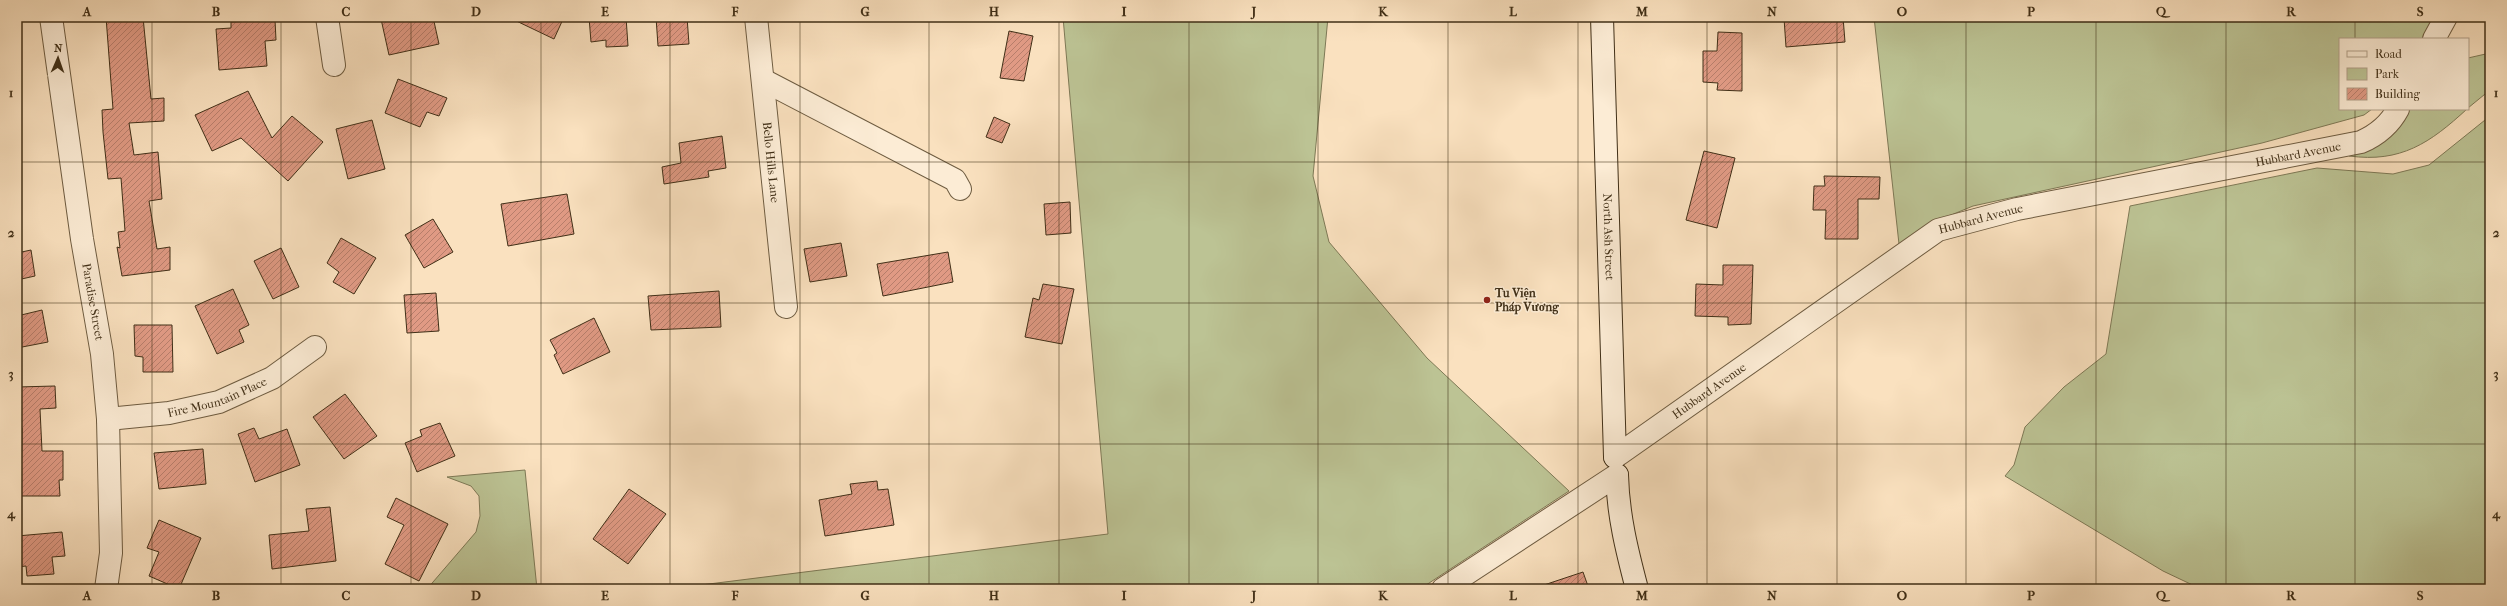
<svg xmlns="http://www.w3.org/2000/svg" width="2507" height="606" viewBox="0 0 2507 606" font-family="'IM FELL French Canon',serif">
	<defs>
		<pattern id="building-hatch" width="6" height="6" patternUnits="userSpaceOnUse"><rect width="6" height="6" fill="#e09a84"/><path d="M-1 1l2-2M0 6l6-6M5 7l2-2" fill="none" stroke="#b77e6b"/></pattern>
	</defs>
	<rect width="100%" height="100%" fill="#fae1bf"/>
	<filter id="stains"><feTurbulence type="fractalNoise" baseFrequency=".005" numOctaves="4"/><feColorMatrix values="0 0 0 0 .2 0 0 0 0 .09 0 0 0 0 .02 0 0 0 .5 -.17"/></filter>
	<radialGradient id="worn" r=".72"><stop offset=".6" stop-color="#630" stop-opacity="0"/><stop offset="1" stop-color="#630" stop-opacity=".3"/></radialGradient>
	<path fill="#bcc394" stroke="#7e7956" d="M1063 17H1328L1313 176 1329 242 1427 358 1569 491 1420 589H669L1108 534Z
		M1874 17H2434L2422 39H2340V109H2372L2364 115 2262 143 1973 206 1939 220 1899 244Z
		M2490 53V90L2468 108V58Z
		M2403 109H2467C2430 143 2401 163 2349 156L2347 150Z
		M2490 116V589H2201L2163 571 2005 476 2014 465 2025 427 2064 387 2106 354 2130 206 2317 168 2393 174 2429 165Z
		M525 470 537 589H427L476 532 480 516 479 496 471 486 447 477Z"/>
	<path fill="url(#building-hatch)" stroke="#402f17" d="M106 17H143L151 99 164 98V121L129 123 134 155 158 152 162 199 149 201 157 249 170 247V270L122 276 117 247 120 248 118 232 125 231 121 178 108 179 103 132 102 110 113 109Z
		M392 17H433L439 44 389 55 381 19Z
		M508 17H564L554 39Z
		M589 17H626L628 46 606 47V40L591 42Z
		M656 17H687L689 44 658 46Z
		M1843 17 1845 42 1786 47 1784 18Z
		M275 20 276 40 265 41 267 66 219 70 216 29 231 28V22Z
		M1009 31 1033 36 1024 81 1000 78Z
		M1718 32 1742 33V91L1717 90 1718 83 1703 82V51H1717Z
		M398 79 447 98 439 116 427 112 420 127 385 113Z
		M248 91 272 138 292 116 323 142 288 181 241 138 212 151 195 115Z
		M994 117 1010 124 1002 143 986 137Z
		M372 120 385 169 348 179 336 129Z
		M722 136 726 168 708 171 709 177 664 184 662 167 681 163 679 143Z
		M1704 151 1735 158 1717 228 1686 220Z
		M1824 176 1880 177 1879 199H1858V239H1825L1826 210H1813L1814 186H1825Z
		M567 194 574 234 508 246 501 204Z
		M1070 202 1071 233 1046 235 1044 204Z
		M433 219 453 252 424 268 405 235Z
		M341 238 376 258 354 294 333 282 339 272 327 263Z
		M841 243 847 276 810 282 804 249Z
		M281 248 299 287 273 299 254 261Z
		M31 250 35 276 17 280V253Z
		M948 252 953 282 883 296 877 264Z
		M1723 265H1753L1751 324 1728 325V317L1695 316 1696 284 1723 285Z
		M1043 284 1074 289 1062 344 1025 337 1033 298 1039 300Z
		M233 289 249 325 239 330 244 342 217 354 195 306Z
		M719 291 721 327 651 330 648 296Z
		M436 293 439 331 407 333 404 295Z
		M42 310 48 342 17 348V316Z
		M594 318 610 352 563 374 554 355 557 353 550 340Z
		M134 325H172L173 372H143V357L135 356Z
		M55 386 56 408 40 409 42 451H63V480H59L60 496H21L22 428H17V387Z
		M345 394 377 436 344 459 313 417Z
		M440 423 455 456 417 472 405 443 422 436 420 430Z
		M254 428 259 439 287 429 300 465 255 482 238 434Z
		M203 449 206 484 159 489 154 453Z
		M877 481 878 490 888 489 894 525 825 536 819 500 852 494 850 484Z
		M629 489 666 514 628 564 593 539Z
		M396 498 448 524 419 581 385 564 404 525 387 517Z
		M330 507 336 561 272 569 269 535 309 531 306 509Z
		M159 520 201 538 179 589 149 576 159 552 147 548Z
		M62 532 65 556 52 557 54 574 27 576 26 566 17 567V536Z
		M1583 572 1589 589H1542L1541 586Z"/>
	<g fill="none" stroke-linecap="round" stroke-linejoin="round">
		<defs>
			<g id="minor">
				<path id="s1" d="M51 17 82 239 102 354 108 419 111 553 106 589"/>
				<path d="M327 17 334 65"/>
				<path id="s2" d="M756 17 786 307"/>
				<path d="M2434 39 2446 17"/>
				<path d="M763 80 955 180 960 189"/>
				<path id="s3" d="M108 419 169 413 219 402 272 378 315 347"/>
				<path id="s4" d="M1615 457 1938 230 2017 209 2361 142C2377 135 2390 124 2398 109"/>
				<path d="M1443 589 1617 475"/>
			</g>
			<g id="secondary">
				<path id="s5" d="M1602 17 1615 457"/>
				<path d="M1617 475C1618 515 1627 551 1637 589"/>
			</g>
		</defs>
		<use href="#minor" stroke="#6e5c41" stroke-width="24"/>
		<use href="#secondary" stroke="#402f17" stroke-width="24"/>
		<use href="#minor" stroke="#fcecd5" stroke-width="22"/>
		<use href="#secondary" stroke="#fcecd5" stroke-width="22"/>
	</g>
	<path fill="none" stroke="#402f17" stroke-width="1" stroke-opacity="0.55" d="M152 17V589M281 17V589M411 17V589M541 17V589M670 17V589M800 17V589M929 17V589M1059 17V589M1189 17V589M1318 17V589M1448 17V589M1578 17V589M1707 17V589M1837 17V589M1966 17V589M2096 17V589M2226 17V589M2355 17V39M2355 109V589M17 162H2490M17 303H2490M17 444H2490"/>
	<circle fill="#8f2418" stroke="#fcecd5" stroke-width="1.5" cx="1487" cy="300" r="4"/>
	<g text-anchor="middle" stroke-width="3" stroke-linejoin="round" paint-order="stroke">
		<g font-size="12" fill="#402f17" stroke="#fcecd5">
			<text dy="4" stroke="none"><textPath href="#s4" startOffset="763">Hubbard Avenue</textPath></text>
			<text dy="4" stroke="none"><textPath href="#s2" startOffset="146">Bello Hills Lane</textPath></text>
			<text dy="4" stroke="none"><textPath href="#s4" startOffset="439">Hubbard Avenue</textPath></text>
			<text dy="4" stroke="none"><textPath href="#s5" startOffset="220">North Ash Street</textPath></text>
			<text dy="4" stroke="none"><textPath href="#s1" startOffset="288">Paradise Street</textPath></text>
			<text dy="4" stroke="none"><textPath href="#s4" startOffset="115">Hubbard Avenue</textPath></text>
			<text dy="4" stroke="none"><textPath href="#s3" startOffset="112">Fire Mountain Place</textPath></text>
		</g>
		<g font-size="12" font-weight="bold" fill="#402f17" stroke="#fcecd5" text-anchor="start">
			<text x="1495" y="297">Tu Viện<tspan x="1495" dy="14">Pháp Vương</tspan></text>
		</g>
	</g>
	<rect width="2507" height="606" fill="none" stroke="#fae1bf" stroke-width="44"/>
	<rect x="2339" y="38" width="130" height="72" fill="#fcecd5" stroke="#b1a089"/>
	<rect x="2347" y="51" width="20" height="6" fill="#fcecd5" stroke="#b1a089"/>
	<text x="2375" y="58" font-size="12" fill="#402f17">Road</text>
	<rect x="2347" y="68" width="20" height="12" fill="#bcc394" stroke="#b1a089"/>
	<text x="2375" y="78" font-size="12" fill="#402f17">Park</text>
	<rect x="2347" y="88" width="20" height="12" fill="url(#building-hatch)" stroke="#b1a089"/>
	<text x="2375" y="98" font-size="12" fill="#402f17">Building</text>
	<g transform="translate(58 58) rotate(2)" stroke="#fcecd5" stroke-width="3" paint-order="stroke">
	<path d="M0-3L7 15L0 10L-7 15Z" fill="#402f17"/>
	<text y="-6" font-size="11" font-weight="bold" text-anchor="middle" fill="#402f17">N</text>
	</g>
	<rect x="22" y="22" width="2463" height="562" fill="none" stroke="#402f17" stroke-width="1.5"/>
	<g font-size="13" text-anchor="middle" font-weight="bold" fill="#402f17">
		<text x="87" y="16">A</text>
		<text x="216" y="16">B</text>
		<text x="346" y="16">C</text>
		<text x="476" y="16">D</text>
		<text x="605" y="16">E</text>
		<text x="735" y="16">F</text>
		<text x="865" y="16">G</text>
		<text x="994" y="16">H</text>
		<text x="1124" y="16">I</text>
		<text x="1254" y="16">J</text>
		<text x="1383" y="16">K</text>
		<text x="1513" y="16">L</text>
		<text x="1642" y="16">M</text>
		<text x="1772" y="16">N</text>
		<text x="1902" y="16">O</text>
		<text x="2031" y="16">P</text>
		<text x="2161" y="16">Q</text>
		<text x="2291" y="16">R</text>
		<text x="2420" y="16">S</text>
		<text x="11" y="97">1</text>
		<text x="2496" y="97">1</text>
		<text x="11" y="237">2</text>
		<text x="2496" y="237">2</text>
		<text x="11" y="378">3</text>
		<text x="2496" y="378">3</text>
		<text x="11" y="518">4</text>
		<text x="2496" y="518">4</text>
		<text x="87" y="600">A</text>
		<text x="216" y="600">B</text>
		<text x="346" y="600">C</text>
		<text x="476" y="600">D</text>
		<text x="605" y="600">E</text>
		<text x="735" y="600">F</text>
		<text x="865" y="600">G</text>
		<text x="994" y="600">H</text>
		<text x="1124" y="600">I</text>
		<text x="1254" y="600">J</text>
		<text x="1383" y="600">K</text>
		<text x="1513" y="600">L</text>
		<text x="1642" y="600">M</text>
		<text x="1772" y="600">N</text>
		<text x="1902" y="600">O</text>
		<text x="2031" y="600">P</text>
		<text x="2161" y="600">Q</text>
		<text x="2291" y="600">R</text>
		<text x="2420" y="600">S</text>
	</g>
	<rect width="100%" height="100%" filter="url(#stains)"/>
	<rect width="100%" height="100%" fill="url(#worn)"/>
</svg>
